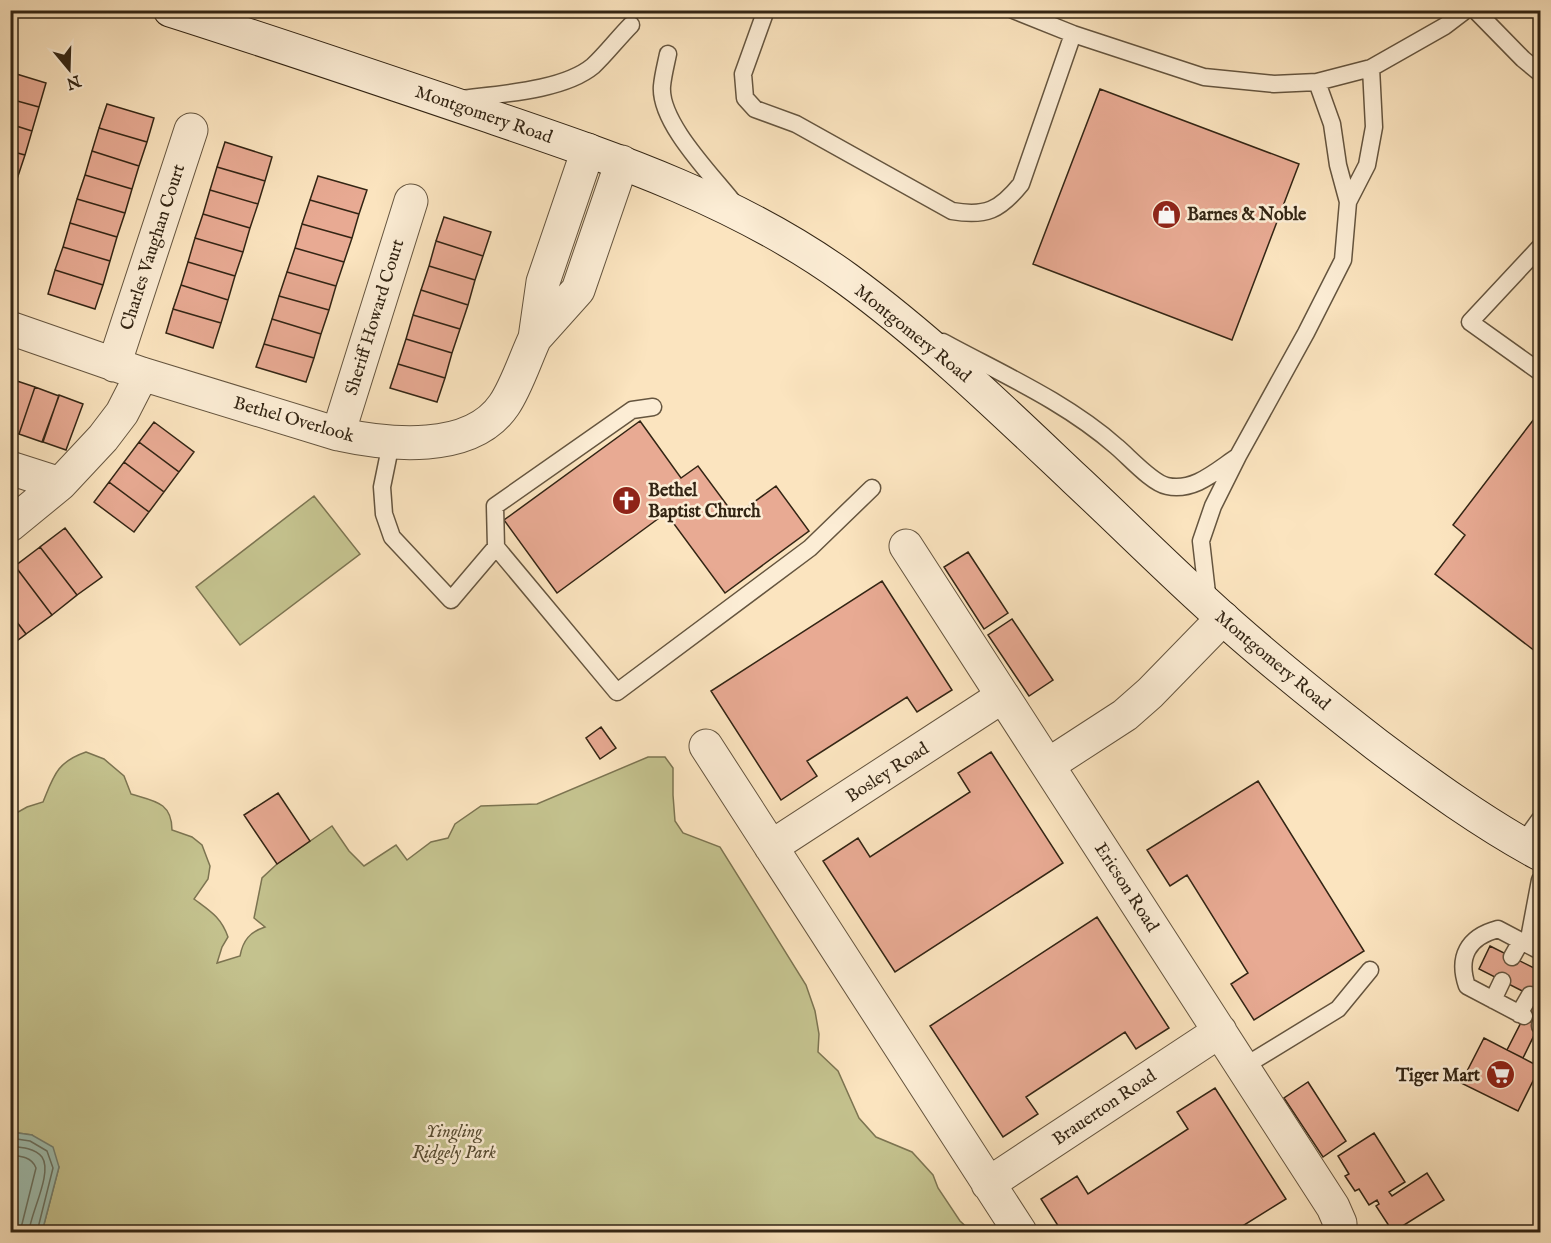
<svg xmlns="http://www.w3.org/2000/svg" width="1551" height="1243" viewBox="0 0 1551 1243" font-family="'IM FELL English',serif">
	<rect width="100%" height="100%" fill="#fbe4bf"/>
	<filter id="stains"><feTurbulence type="fractalNoise" baseFrequency=".00333" numOctaves="4"/><feColorMatrix values="0 0 0 0 .2 0 0 0 0 .09 0 0 0 0 .02 0 0 0 .5 -.17"/></filter>
	<radialGradient id="worn" r=".72"><stop offset=".6" stop-color="#630" stop-opacity="0"/><stop offset="1" stop-color="#630" stop-opacity=".3"/></radialGradient>
	<path fill="#c4c28e" stroke="#7c7451" stroke-width="1.5" d="M314 496 360 554 240 645 196 587Z
		M86 752 104 759 124 776 131 794C154 801 172 802 172 830L192 837 202 845 210 866 208 879 194 899C210 911 221 917 228 937L222 947 217 963 240 956C243 940 250 932 265 927L254 918 262 878 277 864 332 826 349 851 364 866 396 845 407 860 431 842 448 838 455 824 481 806 537 804 648 757H665L673 768V795L675 821 683 833 720 847 806 985 815 1011 819 1034 818 1052 838 1071 859 1118 876 1137 912 1152 933 1175 938 1188 960 1221 972 1232H42L59 1167 32 1135 11 1132V816L27 807 43 802C54 775 57 762 86 752Z"/>
	<path fill="#9fbfb1" stroke="#748172" stroke-width="1.5" d="M11 1132 32 1135 53 1147 59 1167 42 1232H11Z"/>
	<g fill="none" stroke-linecap="round" stroke-linejoin="round">
		<path stroke="#697262" stroke-width="1.5" d="M10 1138 30 1141 47 1151 53 1168 37 1232
			M10 1146C20 1147 35 1148 42 1157 53 1173 30 1214 29 1232
			M10 1155C21 1156 32 1157 36 1168L20 1232"/>
	</g>
	<path fill="#e8aa93" stroke="#332514" stroke-width="1.5" d="M10 72 46 83 39 107 10 99Z
		M1100 89 1299 164 1232 340 1033 264Z
		M10 99 39 107 32 131 10 124Z
		M107 104 154 118 147 142 99 128Z
		M10 124 32 131 25 155 10 151Z
		M99 128 147 142 139 166 92 151Z
		M225 142 272 157 265 181 217 167Z
		M10 151 25 155 17 179 10 177Z
		M92 151 139 166 132 189 85 175Z
		M217 167 265 181 258 204 210 190Z
		M85 175 132 189 125 213 77 199Z
		M318 176 367 190 359 214 310 200Z
		M210 190 258 204 250 228 203 214Z
		M77 199 125 213 117 237 70 223Z
		M310 200 359 214 352 238 302 224Z
		M203 214 250 228 243 252 195 238Z
		M444 217 491 232 483 256 436 241Z
		M70 223 117 237 110 261 63 247Z
		M302 224 352 238 344 262 295 248Z
		M195 238 243 252 235 276 188 262Z
		M436 241 483 256 475 280 429 266Z
		M63 247 110 261 103 285 55 270Z
		M295 248 344 262 336 286 287 272Z
		M188 262 235 276 228 300 181 285Z
		M429 266 475 280 468 305 421 290Z
		M55 270 103 285 95 309 48 294Z
		M287 272 336 286 329 310 279 296Z
		M181 285 228 300 221 323 173 309Z
		M421 290 468 305 460 329 413 315Z
		M279 296 329 310 321 334 272 319Z
		M173 309 221 323 213 348 166 333Z
		M413 315 460 329 452 353 406 339Z
		M272 319 321 334 314 358 264 344Z
		M406 339 452 353 445 378 398 364Z
		M264 344 314 358 306 382 256 367Z
		M398 364 445 378 437 402 390 388Z
		M11 379 35 387 19 434 10 431Z
		M35 387 59 396 42 442 19 434Z
		M59 395 83 404 66 450 43 442Z
		M1534 419 1540 424V655L1435 574 1465 535 1453 525Z
		M640 421 681 478 698 466 735 516 776 486 809 531 725 593 666 513 557 593 504 520Z
		M154 422 194 452 179 472 139 442Z
		M139 442 179 472 164 492 124 462Z
		M124 462 164 492 149 512 109 482Z
		M109 482 149 512 134 532 94 502Z
		M65 528 102 577 77 595 40 547Z
		M40 547 77 595 52 615 15 566Z
		M968 552 1008 613 984 629 944 567Z
		M15 566 52 615 26 634 10 613V570Z
		M882 581 952 690 917 712 907 697 807 761 817 776 781 800 711 691Z
		M10 613 26 634 10 646Z
		M1012 619 1053 680 1029 696 988 635Z
		M601 727 616 748 600 759 586 738Z
		M991 752 1063 863 895 972 823 861 858 838 870 857 970 792 958 773Z
		M1258 781 1364 951 1254 1020 1231 984 1248 973 1187 875 1170 886 1147 850Z
		M278 793 310 841 277 864 244 815Z
		M1097 917 1169 1028 1136 1049 1125 1032 1026 1097 1038 1114 1003 1137 930 1026Z
		M1490 946 1540 971V1023L1523 1058 1507 1050 1534 997 1479 969Z
		M1484 1038 1540 1067 1518 1111 1461 1083Z
		M1308 1082 1346 1141 1323 1157 1284 1098Z
		M1215 1088 1286 1199 1233 1232H1062L1041 1199 1077 1176 1088 1194 1188 1129 1177 1112Z
		M1374 1133 1405 1182 1389 1192 1392 1196 1427 1173 1444 1200 1393 1232 1376 1206 1379 1204 1377 1200 1369 1205 1359 1189 1355 1191 1345 1176 1349 1174 1338 1156Z"/>
	<g fill="none" stroke-linecap="round" stroke-linejoin="round">
		<defs>
			<path id="service" d="M766 10 743 74 745 98 755 109 796 124 952 211C986 217 1000 210 1021 184L1073 34
				M1013 10 1073 34 1204 77 1274 84 1317 82 1371 68 1445 26 1466 10
				M1475 10 1523 59 1540 73
				M668 54C666 64 663 75 662 86 659 122 711 174 733 202
				M460 99C498 94 563 91 593 66 606 54 618 38 631 25
				M1348 202 1367 165 1374 127 1371 68
				M1540 247 1470 322 1540 372
				M943 342C1002 374 1066 402 1117 447 1129 457 1152 483 1167 486 1194 492 1216 471 1237 457
				M391 443 382 487 384 514 392 537 451 600 496 547 617 692 810 548 872 488
				M496 547 495 506 632 410 653 407
				M1208 602 1201 541 1213 506 1238 456 1306 333 1343 260 1348 202 1338 165 1332 124 1317 82
				M1522 844 1540 819
				M1528 944 1540 880
				M1512 957 1521 941
				M1493 1000 1502 981
				M1519 1014 1530 995
				M1524 1016 1467 986C1457 957 1468 937 1498 929L1540 951
				M1540 1025V1026
				M1243 1067 1338 1009 1370 970"/>
			<path id="minor" d="M588 150 543 282 535 338 578 290 622 162
				M10 328 142 374 338 434C388 445 471 454 504 405 516 388 526 357 535 338
				M114 365 191 130
				M338 434 411 201
				M10 468 60 484 103 438 122 413 142 374
				M10 525 60 484
				M906 546 1333 1207 1340 1223V1232
				M706 746 1020 1232
				M1048 765 1125 715 1150 693 1223 618
				M771 847 1003 696
				M988 1184 1220 1031"/>
			<path id="secondary" d="M170 10C277 44 383 80 489 116 615 159 738 200 847 279 929 339 1001 409 1075 479 1119 520 1162 563 1206 603 1260 653 1319 700 1377 745 1429 784 1483 823 1540 854"/>
		</defs>
		<use href="#service" stroke="#65553f" stroke-width="19"/>
		<use href="#minor" stroke="#65553f" stroke-width="35"/>
		<use href="#secondary" stroke="#332514" stroke-width="35"/>
		<use href="#service" stroke="#fcedd5" stroke-width="16"/>
		<use href="#minor" stroke="#fcedd5" stroke-width="33"/>
		<use href="#secondary" stroke="#fcedd5" stroke-width="33"/>
	</g>
	<defs>
		<symbol id="shop-disc" viewBox="-11 -11 22 22"><circle r="9.5" fill="#8f2418" stroke="#fcedd5"/><path d="M-5-2.5h2.3a2.7 3.5 0 0 1 5.4 0H5L5.5 6h-11ZM-1.5-2.5h3a1.5 2.3 0 0 0-3 0Z" fill="#fff"/></symbol>
		<symbol id="church-disc" viewBox="-11 -11 22 22"><circle r="9.5" fill="#8f2418" stroke="#fcedd5"/><path d="M-1.2-6h2.4v3.5h3.3v2.4h-3.3V6h-2.4V-.1h-3.3v-2.4h3.3Z" fill="#fff"/></symbol>
		<symbol id="supermarket-disc" viewBox="-11 -11 22 22"><circle r="9.5" fill="#8f2418" stroke="#fcedd5"/><path d="M-6-5.5h2.5l.6 2H6L4.5 2H-2.5L-4.4-4H-6ZM-1.5 3.2a1.3 1.3 0 1 0 .1 0ZM3 3.2a1.3 1.3 0 1 0 .1 0Z" fill="#fff"/></symbol>
	</defs>
	<g fill-rule="evenodd">
		<use href="#shop-disc" x="1150" y="198" width="33" height="33"/>
		<use href="#church-disc" x="610" y="484" width="33" height="33"/>
		<use href="#supermarket-disc" x="1484" y="1058" width="33" height="33"/>
	</g>
	<g text-anchor="middle" stroke-width="5" stroke-linejoin="round" paint-order="stroke">
		<g font-size="18" fill="#332514" stroke="#fcedd5">
			<text transform="translate(484 114) rotate(19)" y="6">Montgomery Road</text>
			<text transform="translate(152 247) rotate(-72)" y="6">Charles Vaughan Court</text>
			<text transform="translate(374 317) rotate(-73)" y="6">Sheriff Howard Court</text>
			<text transform="translate(913 333) rotate(39)" y="6">Montgomery Road</text>
			<text transform="translate(294 419) rotate(16)" y="6">Bethel Overlook</text>
			<text transform="translate(1273 660) rotate(40)" y="6">Montgomery Road</text>
			<text transform="translate(887 772) rotate(-33)" y="6">Bosley Road</text>
			<text transform="translate(1127 887) rotate(57)" y="6">Ericson Road</text>
			<text transform="translate(1104 1107) rotate(-34)" y="6">Brauerton Road</text>
		</g>
		<g font-size="18" font-weight="bold" fill="#332514" stroke="#fcedd5" text-anchor="start">
			<text x="1187" y="220">Barnes &amp; Noble</text>
			<text x="648" y="496">Bethel<tspan x="648" dy="21">Baptist Church</tspan></text>
			<text x="1480" y="1081" text-anchor="end">Tiger Mart</text>
		</g>
		<g font-size="18" font-style="italic" fill="#574c32" stroke="#fcedd5">
			<text x="454" y="1137">Yingling<tspan x="454" dy="21">Ridgely Park</tspan></text>
		</g>
	</g>
	<rect width="1551" height="1243" fill="none" stroke="#fbe4bf" stroke-width="36"/>
	<rect x="12" y="12" width="1527" height="1219" fill="none" stroke="#332514" stroke-width="3"/>
	<rect x="18" y="18" width="1515" height="1207" fill="none" stroke="#332514" stroke-width="1.5"/>
	<g transform="translate(69 69) rotate(161)" stroke="#fcedd5" stroke-width="4.5" paint-order="stroke">
	<path d="M0-4.5L10 22L0 15L-10 22Z" fill="#332514"/>
	<text y="-9" font-size="16" font-weight="bold" text-anchor="middle" fill="#332514">N</text>
	</g>
	<rect width="100%" height="100%" filter="url(#stains)"/>
	<rect width="100%" height="100%" fill="url(#worn)"/>
</svg>
